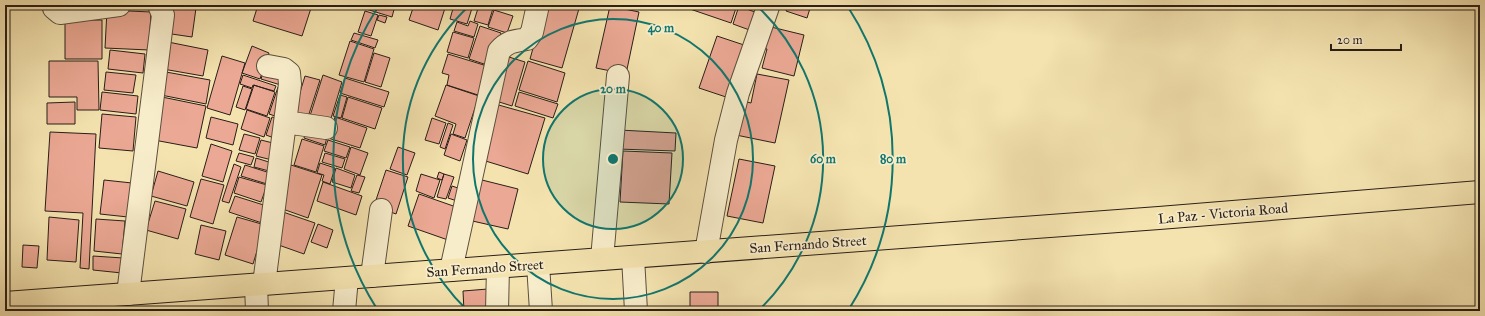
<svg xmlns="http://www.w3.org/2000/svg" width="1485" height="316" viewBox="0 0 1485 316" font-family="'IM FELL Great Primer',serif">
	<rect width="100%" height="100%" fill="#f4e3af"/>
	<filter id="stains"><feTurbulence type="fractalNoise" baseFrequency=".005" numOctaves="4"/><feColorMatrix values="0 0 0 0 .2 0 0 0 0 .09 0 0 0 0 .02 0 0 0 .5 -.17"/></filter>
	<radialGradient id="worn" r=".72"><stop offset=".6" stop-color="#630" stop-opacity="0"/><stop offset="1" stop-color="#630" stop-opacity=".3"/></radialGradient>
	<path fill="#eba894" stroke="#291e18" d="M169 5 196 8 192 37 165 33Z
		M258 5H312L302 36 253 21Z
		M367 5H390L395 6 392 17 366 9Z
		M414 5H446L438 30 409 20Z
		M454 5H473L467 24 450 19Z
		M479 5H494L488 25 474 21Z
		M545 5H580L562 68 530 59Z
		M691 5H737L731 23 690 9Z
		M788 5H811L807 18 786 11Z
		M610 6 639 12 626 74 596 68Z
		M739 6 760 14 755 32 733 24Z
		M107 10 151 12 149 50 105 48Z
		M494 10 513 16 507 33 488 27Z
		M365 11 378 15 371 36 358 32Z
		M379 15 387 17 385 23 377 20Z
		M65 20H102V59H65Z
		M470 21 478 24 474 37 454 31 457 22 468 26Z
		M480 26 501 33 490 66 469 59Z
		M767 26 804 35 794 76 762 68 767 49 761 47Z
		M453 32 474 38 468 58 447 52Z
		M354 33 378 40 375 48 351 40Z
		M717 36 750 47 732 99 699 88Z
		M350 41 374 49 364 82 339 75Z
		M168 42 208 50 203 76 163 69Z
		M252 46 269 53 260 79 242 73Z
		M110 50 145 54 143 73 108 69Z
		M374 53 390 58 381 87 365 82Z
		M448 54 487 66 478 95 447 85 449 75 442 73Z
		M222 56 245 63 230 115 207 108Z
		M509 57 525 62 512 106 496 101Z
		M49 61H98L99 110H77V97H49Z
		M528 61 565 73 557 102 519 90Z
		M265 67 287 75 284 86 261 79Z
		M106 72 136 75 133 93 104 90Z
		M166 72 210 80 206 104 161 95Z
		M757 74 789 80 775 143 736 135 743 101 751 103Z
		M243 75 276 86 274 91 253 85 252 88 240 84Z
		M323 75 342 82 329 125 309 119Z
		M305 76 320 80 307 120 293 115Z
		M345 78 389 92 384 107 340 93Z
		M254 85 275 92 267 116 246 109Z
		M446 85 479 96 465 138 453 134 456 124 435 116Z
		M243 86 252 89 245 110 236 107Z
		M278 87 286 90 278 117 269 114Z
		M102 92 138 96 136 114 100 110Z
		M519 92 558 104 553 118 515 106Z
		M340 95 347 97 341 118 333 116Z
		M162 97 206 106 197 148 154 140Z
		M348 97 382 108 375 129 342 118Z
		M75 102V124H47V103Z
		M495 104 545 118 528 174 479 159Z
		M247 110 270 118 264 137 241 129Z
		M102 114 136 117 133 151 99 148Z
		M211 117 238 124 233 145 206 138Z
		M272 117 280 119 274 138 266 135Z
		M335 117 367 128 360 148 328 138Z
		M432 118 446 123 439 144 425 140Z
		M448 123 453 125 445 149 440 147Z
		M307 127 328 133 325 145 304 138Z
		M619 130 676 133 675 151 618 149Z
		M50 132 96 134 89 269 80 268 83 213 45 211Z
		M244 134 260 138 255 154 239 150Z
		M451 134 467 140 460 161 444 155Z
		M302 139 324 146 316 172 294 165Z
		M261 140 277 144 272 160 256 156Z
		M328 140 350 147 346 158 324 151Z
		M211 144 232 151 223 182 202 176Z
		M351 147 368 153 360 175 344 169Z
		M398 147 415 153 407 175 390 169Z
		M623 151 672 153 669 204 620 202Z
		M239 153 254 157 251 165 236 161Z
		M325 153 345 159 342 168 322 162Z
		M256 158 272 163 269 171 254 167Z
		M739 159 775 166 763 223 727 216Z
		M320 163 335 168 330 184 322 181 324 175 317 173Z
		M234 164 241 167 229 203 222 201Z
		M245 165 270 173 267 184 241 176Z
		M291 165 322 175 308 218 277 207Z
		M336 168 355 175 351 188 332 182Z
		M386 170 408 177 396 214 374 206Z
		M158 171 194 182 187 206 151 196Z
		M439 172 444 174 442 180 437 178Z
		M421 174 440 180 434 198 416 191Z
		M444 174 454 177 446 199 437 197Z
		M357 175 365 177 359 193 351 191Z
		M239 177 267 185 261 202 234 193Z
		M201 179 224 185 213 224 190 217Z
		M478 179 518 189 508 229 468 220Z
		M104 180 132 183 128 217 100 214Z
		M323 182 362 196 356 215 317 201Z
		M452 186 464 190 460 202 448 198Z
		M419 194 459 208 448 240 408 226Z
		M235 196 270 207 265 224 229 212Z
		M155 201 186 209 178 239 146 230Z
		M283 212 315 223 304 254 273 243Z
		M49 217 79 220 76 262 47 260Z
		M237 217 265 225 253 264 225 255Z
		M96 219 125 221 122 254 94 251Z
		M318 224 333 230 327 248 311 242Z
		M201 225 226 231 219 260 195 254Z
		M23 245 39 246 37 268 22 267Z
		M93 256 123 258 122 273 93 270Z
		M488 289 490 311H464L463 291Z
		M690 292H718V311H690Z"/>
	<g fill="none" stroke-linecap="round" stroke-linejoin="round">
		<defs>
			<path id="minor" d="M54 5V8L60 13 119 5
				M285 122 326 128
				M706 252 726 140 738 93 768 7
				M633 257 636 311
				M602 259 618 76
				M538 264 541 311
				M451 270 499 51C508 41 514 41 527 39L532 32 538 5
				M372 276 381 210
				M264 284 290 84 289 73 284 69 268 66
				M256 285 257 311
				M128 294 163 15 159 5
				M344 311 347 278
				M497 311 498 267"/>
			<path id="major" d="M5 303 1159 218 1480 192"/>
		</defs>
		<use href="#minor" stroke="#5c4f3e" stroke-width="24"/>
		<use href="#major" stroke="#291e18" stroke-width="24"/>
		<use href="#minor" stroke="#f8edcb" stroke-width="22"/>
		<use href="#major" stroke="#f4e3af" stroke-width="22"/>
	</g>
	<circle cx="613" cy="159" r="70" fill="#0f766e" fill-opacity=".12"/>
	<g fill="none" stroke="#0f766e" stroke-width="2">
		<circle cx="613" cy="159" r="70"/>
		<circle cx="613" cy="159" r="140"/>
		<path d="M467 310A210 210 0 0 1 470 5M756 5A210 210 0 0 1 759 310"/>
		<path d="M377 309A280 280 0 0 1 378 7M848 7A280 280 0 0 1 849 309"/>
	</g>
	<g text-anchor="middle" stroke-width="3.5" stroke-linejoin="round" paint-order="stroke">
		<g font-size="14" fill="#291e18" stroke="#f8edcb">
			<text transform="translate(1223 213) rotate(-5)" y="5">La Paz - Victoria Road</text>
			<text transform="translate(808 244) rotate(-4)" y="5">San Fernando Street</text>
			<text transform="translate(485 268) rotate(-4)" y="5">San Fernando Street</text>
		</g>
	</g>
	<circle cx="613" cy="159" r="6" fill="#0f766e" stroke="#f8edcb" stroke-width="2"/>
	<g font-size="12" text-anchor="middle" font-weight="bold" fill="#0f766e" stroke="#f8edcb" stroke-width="3.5" stroke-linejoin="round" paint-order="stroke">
		<text x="661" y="32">40 m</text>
		<text x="613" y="93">20 m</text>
		<text x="823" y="163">60 m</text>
		<text x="893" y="163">80 m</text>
	</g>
	<rect width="1485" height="316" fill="none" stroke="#f4e3af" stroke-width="20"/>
	<rect x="6" y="6" width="1473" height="304" fill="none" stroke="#291e18" stroke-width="2"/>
	<rect x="10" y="10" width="1465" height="296" fill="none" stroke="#291e18"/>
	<path d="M1331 44v6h70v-6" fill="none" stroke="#291e18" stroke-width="2"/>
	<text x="1337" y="44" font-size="12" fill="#291e18" stroke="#f8edcb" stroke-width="3" paint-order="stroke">20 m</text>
	<rect width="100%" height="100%" filter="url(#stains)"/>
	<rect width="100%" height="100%" fill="url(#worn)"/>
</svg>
